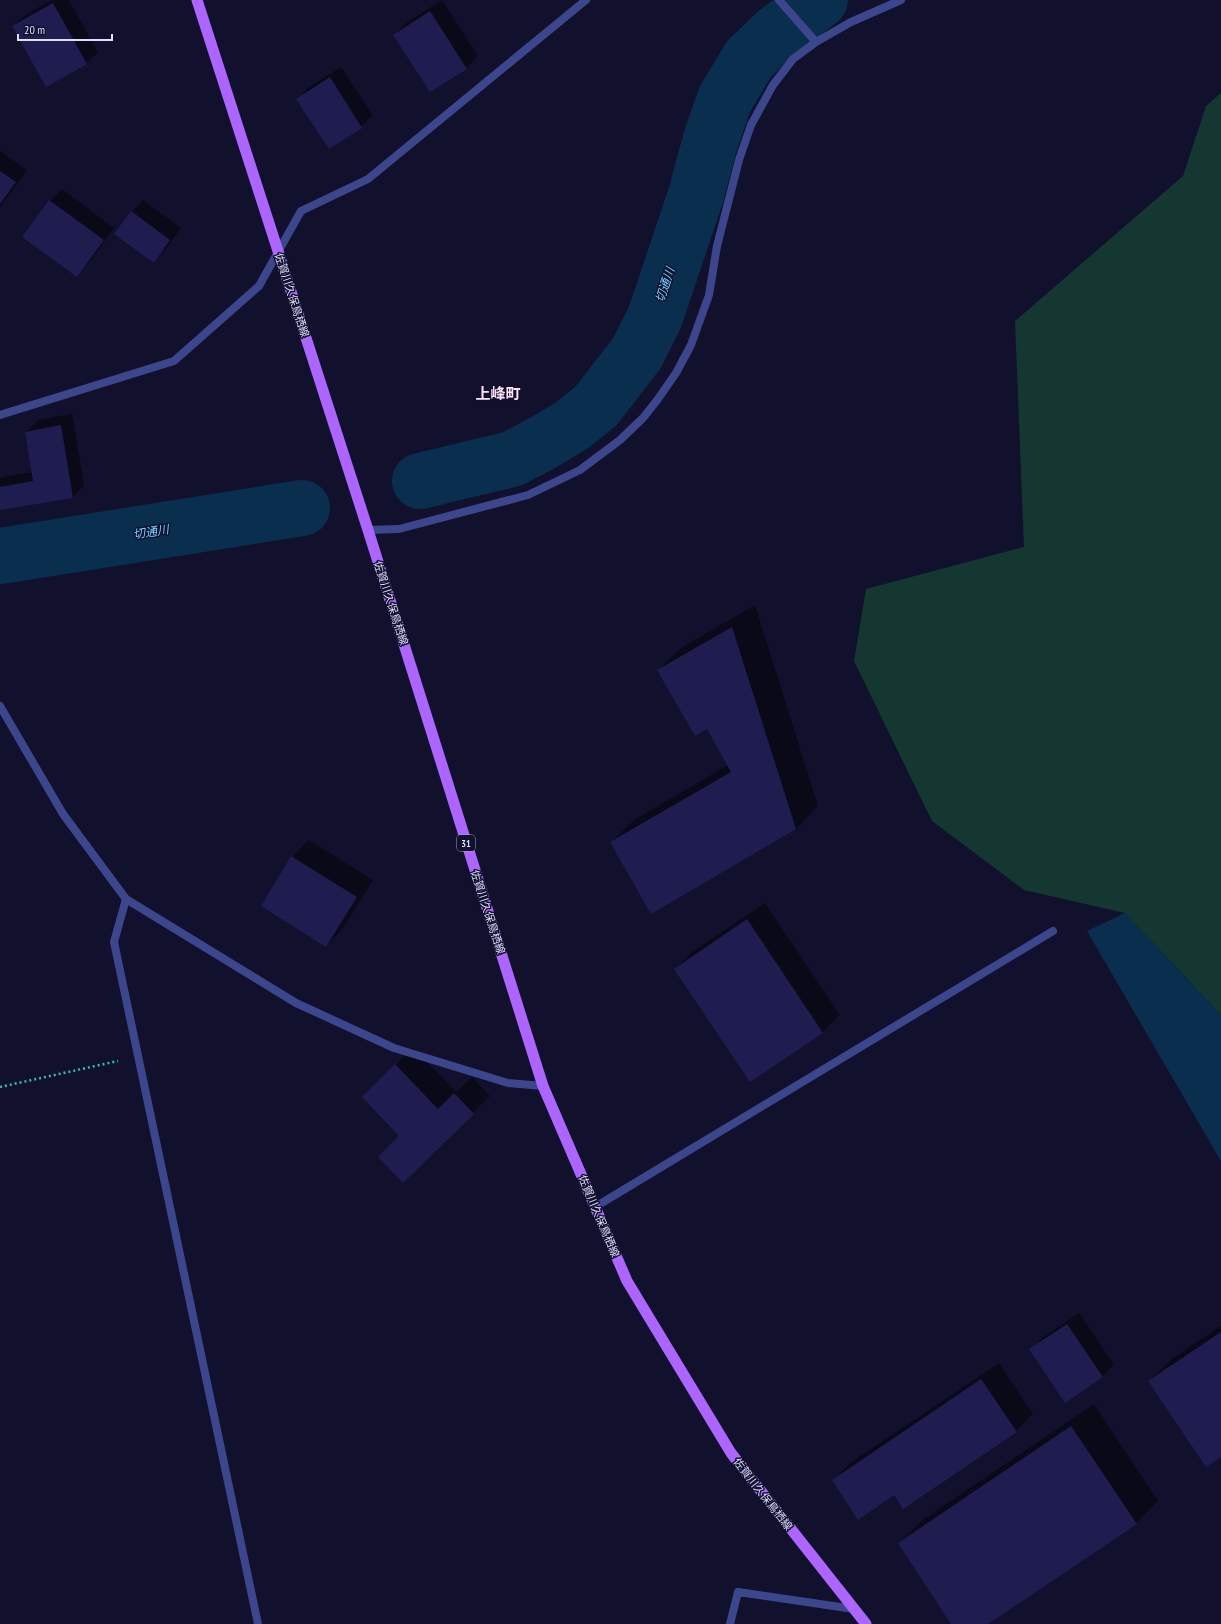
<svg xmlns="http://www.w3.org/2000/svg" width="1221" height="1624" viewBox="0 0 1221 1624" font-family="'PT Sans Narrow','Noto Sans JP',sans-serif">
	<rect width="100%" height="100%" fill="#12112d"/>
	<path fill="#143831" d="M1221 93V1015L1125 913 1024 890 932 821 854 661 866 589 1024 547 1015 321 1183 176 1206 106Z"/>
	<path fill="#0a2e4e" d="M1125 913 1221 1015V1161L1087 931Z"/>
	<path fill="#0007" d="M51 0H69L98 52 86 64 13 26 25 15Z
		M442 0 478 56 466 68 394 35 406 23Z
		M341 67 373 115 361 127 298 99 309 87Z
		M0 151 27 170 0 207Z
		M62 189 114 228 88 264 77 276 50 201Z
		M143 200 181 228 165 250 154 262 132 212Z
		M72 414 84 485 73 497 0 509V479L2 477 33 472 26 432 38 420Z
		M755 605 818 806 796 829 611 842 634 820 728 765 707 728 658 670 681 648Z
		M309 840 373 880 343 928 326 946 292 857Z
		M765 903 840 1015 823 1032 750 1081 675 969 692 952Z
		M413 1048 456 1092 472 1077 490 1096 403 1182 400 1136 363 1097Z
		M1079 1313 1114 1365 1102 1377 1031 1350 1042 1338Z
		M1221 1326V1456L1149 1381 1172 1359Z
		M999 1363 1033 1414 1016 1431 894 1494 833 1480 850 1463Z
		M1094 1404 1158 1501 1136 1523 986 1624H953L899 1543 921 1521Z"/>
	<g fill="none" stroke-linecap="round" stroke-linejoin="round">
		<path stroke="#0a2e4e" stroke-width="56" d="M420 481 512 459 544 442 571 426 596 406 637 353 655 317 696 195 711 139 725 99 749 59 776 33 820 0
			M0 556 302 508"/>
	</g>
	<path fill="#1f1d4f" d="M53 3 87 64 46 87 12 26Z
		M430 11 467 69 430 92 393 35Z
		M330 77 362 128 329 149 296 99Z
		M0 171 16 182 0 204Z
		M49 200 104 240 77 277 22 237Z
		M131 211 170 240 154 263 114 234Z
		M61 425 73 498 0 510V487L33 481 25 432Z
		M732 627 796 829 651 914 610 842 731 772 707 729 695 736 657 670Z
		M291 856 357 897 326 947 261 906Z
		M747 919 823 1033 750 1082 674 969Z
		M395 1064 438 1109 454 1093 474 1114 403 1183 378 1157 399 1136 362 1097Z
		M1067 1324 1103 1377 1065 1403 1029 1349Z
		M1221 1332V1457L1206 1467 1148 1381Z
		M981 1379 1017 1432 903 1509 894 1495 858 1520 832 1480Z
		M1071 1426 1137 1524 988 1624H951L898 1543Z"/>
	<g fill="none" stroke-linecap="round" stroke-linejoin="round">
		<path stroke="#2fc2a2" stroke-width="2.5" stroke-dasharray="2 3" stroke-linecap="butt" d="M0 1087 118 1061"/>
		<path stroke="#3c468d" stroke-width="8" d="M779 0 816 42
			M0 415 174 361 259 286 301 211 368 179 586 0
			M368 530 399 529 528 495 580 470 620 440 643 418 658 399 676 373 691 345 709 295 717 246 739 160 751 125 773 85 793 59 816 42 851 22 901 0
			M0 706 63 814 126 899 296 1003 394 1048 508 1083 543 1086
			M126 899 114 942 258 1624
			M595 1207 1053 931
			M730 1624 738 1592 854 1609"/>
		<path stroke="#ad65ff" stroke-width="11" d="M197 0 368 530 543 1086 627 1281 731 1453 866 1624"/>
	</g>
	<g text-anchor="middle" stroke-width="3" stroke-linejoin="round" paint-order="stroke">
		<rect fill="#12112d" stroke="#a1a1c0" stroke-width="1" x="457" y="835" width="18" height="16" rx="3"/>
		<g font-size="10" font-weight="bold" fill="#dedfff">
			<text x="466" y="847">31</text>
		</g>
		<g font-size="11" fill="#dedfff" stroke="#12112d">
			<text transform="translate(292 295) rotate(72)" y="4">佐賀川久保鳥栖線</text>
			<text transform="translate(391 603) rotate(72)" y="4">佐賀川久保鳥栖線</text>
			<text transform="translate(488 912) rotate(72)" y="4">佐賀川久保鳥栖線</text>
			<text transform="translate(599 1216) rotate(67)" y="4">佐賀川久保鳥栖線</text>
			<text transform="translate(763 1494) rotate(52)" y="4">佐賀川久保鳥栖線</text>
		</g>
		<g font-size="12" font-style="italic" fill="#6cd2ff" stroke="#12112d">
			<text transform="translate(665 285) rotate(-72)" y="4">切通川</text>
			<text transform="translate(151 532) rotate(-9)" y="4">切通川</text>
		</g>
		<g font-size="15" font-weight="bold" fill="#ffe0f9" stroke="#12112d">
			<text x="498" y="399">上峰町</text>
		</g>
	</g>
	<path d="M18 34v6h94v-6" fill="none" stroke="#dedfff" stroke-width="2"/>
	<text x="24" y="34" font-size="12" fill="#dedfff" stroke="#12112d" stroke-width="3" paint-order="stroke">20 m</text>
</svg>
